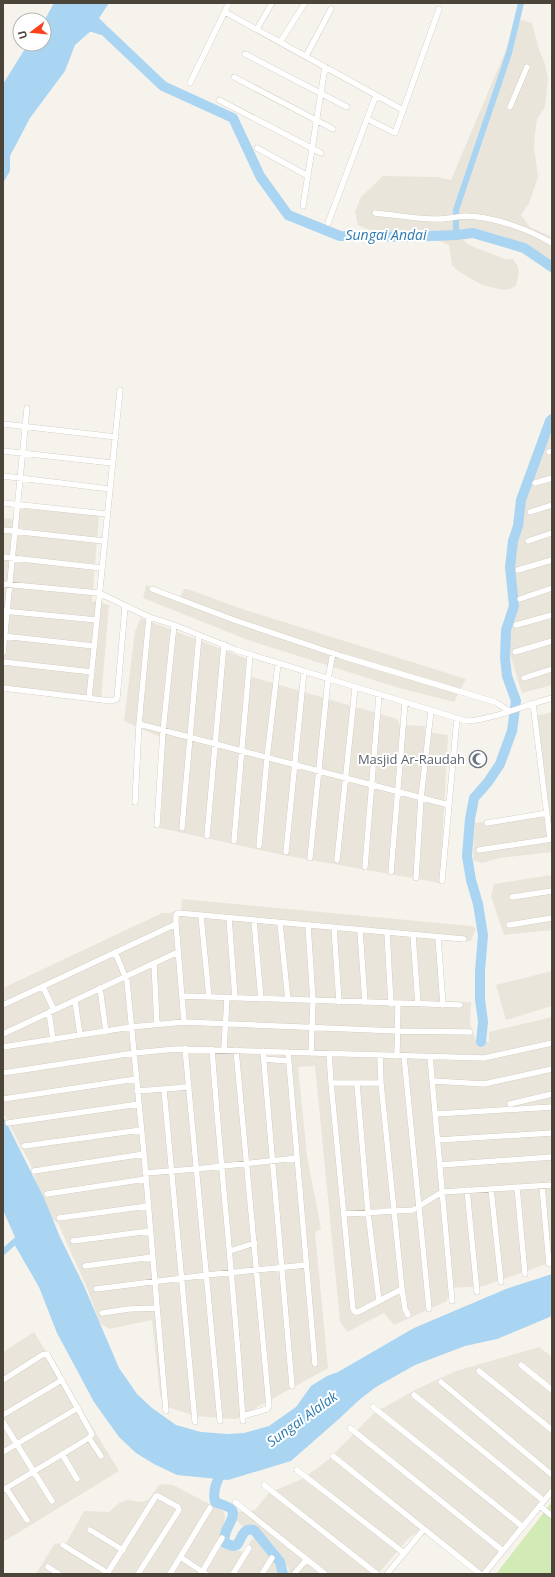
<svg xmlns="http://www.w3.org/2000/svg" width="555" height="1577" viewBox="0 0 555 1577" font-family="'Open Sans',sans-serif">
	<rect width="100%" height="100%" fill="#f6f3ec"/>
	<path fill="#eae5da" d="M519 19 532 23 539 49 545 64 548 79 545 107 537 119 535 133 534 147 538 177 529 203 521 215 530 227 552 237V266L513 243 462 228 461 238 469 245 505 259H513L517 265 519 272 516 286 510 289 503 290 482 285 458 271 452 265 449 245 427 236 375 232 358 225 355 212 361 197 383 176 437 177 451 180Z
		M552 435V685L522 693 506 641 509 607V565L533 468 543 438Z
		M16 508 99 515 92 601 109 605 101 700 3 690V518L15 519Z
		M146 585 180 597 184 589H187L248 611 466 679 454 702 399 688 248 640 143 598Z
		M141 618 247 659 249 676 397 719 400 725 426 726 425 732 448 735 440 883 283 855 160 828 165 739 124 721 135 631Z
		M552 712V852L500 858 482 863 473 860 475 823 546 814 536 716Z
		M552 875V930L504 935 491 896 494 884Z
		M182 899 471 926 476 928 471 941 461 942 439 940 444 1001 471 1002 470 1024 476 1040 489 1042V1032L552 1017V1262L484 1286 450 1288 447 1301 394 1325 384 1313 347 1332 340 1321 315 1066 298 1067 307 1156 321 1229 315 1232 328 1368 236 1419 195 1416 164 1406 160 1394 152 1320 109 1329 100 1323 87 1288 58 1223 47 1215 30 1163 3 1113V988L162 913H170L177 910 181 911Z
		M552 971V1006L506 1020 496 985Z
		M34 1332 119 1471 3 1542V1352Z
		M539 1347 552 1357V1486L482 1574 422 1528 409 1538 378 1574H288L289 1568 282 1563 280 1569 282 1574H36L55 1543 65 1545 84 1511 109 1512 119 1503 128 1500 141 1502 148 1500 160 1484 173 1485 223 1511 225 1516 221 1543 236 1550 245 1552 252 1539 258 1538 245 1529 235 1519 238 1512 255 1510 269 1493 304 1478 329 1459 374 1413 419 1388 456 1371Z"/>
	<path fill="#d2eab5" d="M552 1502V1574H496Z"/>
	<path fill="#a9d4f2" d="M54 3H109L99 18 107 26 105 31 98 28 92 30 75 45 65 71 30 118 10 156V171L3 183V84L28 44H44V21Z
		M3 1116 44 1198 60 1237 84 1286 119 1368 137 1394 152 1408 176 1425 201 1432 228 1434 244 1433 269 1426 296 1407 311 1386 327 1376 338 1372 414 1328 506 1289 552 1274V1316L497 1339 465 1346 415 1365 376 1387 359 1400 340 1418 291 1461 228 1480 177 1475 154 1464 136 1453 119 1437 94 1402 57 1333 39 1287 13 1242H17L3 1210Z"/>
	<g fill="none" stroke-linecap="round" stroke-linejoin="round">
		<path stroke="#a9d4f2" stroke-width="6" d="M456 235V210L509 53 521 3
			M3 1252 21 1236"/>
		<path stroke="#a9d4f2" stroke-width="10" d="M83 24 105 31 163 86 233 118 260 176 288 215 340 236 406 237 456 235 473 233 524 248 552 267
			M481 1042 483 1022 480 999V971L483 935 478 904 471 880 467 856 470 819 474 798 488 782 500 764 512 731 516 701 507 676 505 658 506 630 514 606 510 567 513 541 518 526 521 500 550 421 552 419
			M224 1468C218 1479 212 1489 215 1502 219 1504 230 1506 232 1510 237 1519 221 1530 225 1543L233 1546 237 1545C242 1538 243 1527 254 1530L280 1562 283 1574"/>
		<defs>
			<path id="minor" d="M225 12 403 110
				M257 29 272 3
				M280 42 305 3
				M245 54 347 107
				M306 56 331 9
				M234 77 333 129
				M190 83 229 3
				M219 100 321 153
				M510 107 527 67
				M367 119 395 133 439 9
				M257 148 308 176
				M303 206 325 67
				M375 213C395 215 416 219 436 219 446 219 455 217 464 216 492 216 528 229 552 243
				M328 223 376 95
				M3 424 116 437
				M3 451 112 463
				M549 452 552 451
				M3 476 110 489
				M535 483 552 478
				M3 503 107 514
				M530 512 552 505
				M3 530 104 541
				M528 541 552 533
				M3 557 102 568
				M518 570 552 560
				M3 584 99 593 149 617 174 625 236 650 466 721C488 721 529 704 552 698
				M152 589 234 620 341 656 495 702 509 711
				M520 599 552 588
				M3 611 97 620
				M516 625 552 615
				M3 636 94 646
				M515 652 552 641
				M3 653 27 408
				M3 662 92 672
				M524 678 552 669
				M3 688 111 701 117 699 125 607
				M89 698 120 390
				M533 703 550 839
				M139 724 449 805
				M135 802 139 724 149 617
				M487 823 547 813
				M157 825 163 731 174 625
				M182 828 199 635
				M207 836 224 644
				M234 841 250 655
				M259 846 267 758 278 664
				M479 850 552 839
				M286 852 304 672
				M310 858 328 679 333 653
				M337 860 355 688
				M365 867 379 695
				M391 872 405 703
				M416 878 421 798 431 711
				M442 881 457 718
				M512 897 552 891
				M201 916 209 997
				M229 918 235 998
				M254 921 261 999
				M280 923 288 1000
				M308 925 313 1001 311 1053
				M509 925 552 918
				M334 928 339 1002
				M360 930 365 1003
				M387 933 391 1004
				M413 935 418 1004
				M438 937 443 1005
				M115 952 127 981 144 1154 166 1411
				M154 964 157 1024
				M43 987 54 1010
				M100 988 106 1032
				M182 996 460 1005
				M75 1001 80 1035
				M3 1005 176 924
				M49 1012 53 1040
				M184 1022 176 924V915L178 913 464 939
				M3 1034 178 952
				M3 1047 131 1027 184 1022 397 1031 470 1032
				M185 1048 220 1421
				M212 1049C221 1173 235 1297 243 1421
				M224 1049 227 998
				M236 1050 269 1406 267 1409 243 1416
				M263 1051 292 1386
				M288 1052 315 1364
				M329 1053 331 1083 353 1309 355 1312H358L402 1289
				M380 1056 381 1083 402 1289 405 1309 408 1315
				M397 1056 398 1004
				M404 1056 429 1309
				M430 1057 452 1301
				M264 1059 289 1061
				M3 1073 134 1053 176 1049 484 1058 552 1043
				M433 1081 484 1084 552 1069
				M331 1083H381
				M357 1084 368 1213 379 1301
				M164 1090 195 1422
				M137 1091 189 1087
				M3 1099 136 1079
				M510 1104 552 1094
				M436 1114 552 1107
				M8 1123 139 1104
				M438 1140 552 1133
				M24 1146 141 1130
				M440 1165 552 1157
				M34 1171 144 1154
				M145 1173 196 1169 297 1158
				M542 1186 549 1264
				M517 1187 525 1274
				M491 1189 501 1282
				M467 1190 477 1292
				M47 1194 146 1179
				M344 1214 413 1210 442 1192 552 1185
				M59 1218 148 1206
				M73 1241 150 1231
				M230 1251 255 1243
				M85 1266 152 1257
				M96 1289 207 1275 306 1265
				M102 1313 129 1309 156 1308
				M521 1365 552 1390
				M479 1371 552 1430
				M3 1380 42 1355 47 1354 92 1434 89 1438 3 1490
				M441 1382 552 1475
				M414 1395 544 1501
				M373 1407 523 1527
				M3 1415 62 1380
				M3 1422 52 1501
				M350 1428 503 1551
				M89 1438 101 1456
				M3 1452 78 1408
				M62 1454 77 1479
				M333 1456 480 1574
				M297 1470 404 1553
				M264 1485 377 1574
				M6 1488 27 1520
				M235 1502 325 1574
				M540 1506 552 1516
				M90 1530 123 1550
				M63 1545 108 1573
				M180 1557 206 1574
				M48 1567 59 1574
				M107 1574 156 1496H158L178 1507 179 1510 138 1574
				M170 1574 210 1508
				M201 1574 222 1538
				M233 1574 249 1548
				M262 1574 272 1558
				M294 1574 307 1559
				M387 1574 424 1529
				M484 1574 552 1491"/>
		</defs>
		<use href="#minor" stroke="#c2bbae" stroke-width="6"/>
		<use href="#minor" stroke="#fff" stroke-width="5.5"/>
	</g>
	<defs>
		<symbol id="mosque-ring" viewBox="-11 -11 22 22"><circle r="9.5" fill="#fff" stroke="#6b7280" stroke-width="1.5"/><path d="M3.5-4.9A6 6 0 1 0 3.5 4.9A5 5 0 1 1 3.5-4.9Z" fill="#6b7280"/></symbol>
	</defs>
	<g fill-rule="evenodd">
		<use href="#mosque-ring" x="468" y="749" width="20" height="20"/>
	</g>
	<g text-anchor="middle" stroke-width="4" stroke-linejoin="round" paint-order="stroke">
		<g font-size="13" fill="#5b616d" stroke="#fff" text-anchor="end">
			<text x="465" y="764">Masjid Ar-Raudah</text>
		</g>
		<g font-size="14" font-style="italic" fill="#2e7ab2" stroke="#fff">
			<text x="386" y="240">Sungai Andai</text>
			<text transform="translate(302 1419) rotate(-36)" y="5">Sungai Alalak</text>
		</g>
	</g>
	<rect width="555" height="1577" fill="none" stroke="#4b4439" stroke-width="8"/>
	<g transform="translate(32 32) rotate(254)"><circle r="19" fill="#ffffff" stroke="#b7b4b0"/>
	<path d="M0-3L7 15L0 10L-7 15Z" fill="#fc3f1d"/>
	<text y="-6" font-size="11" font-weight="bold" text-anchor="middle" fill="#4b4439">U</text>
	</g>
</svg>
